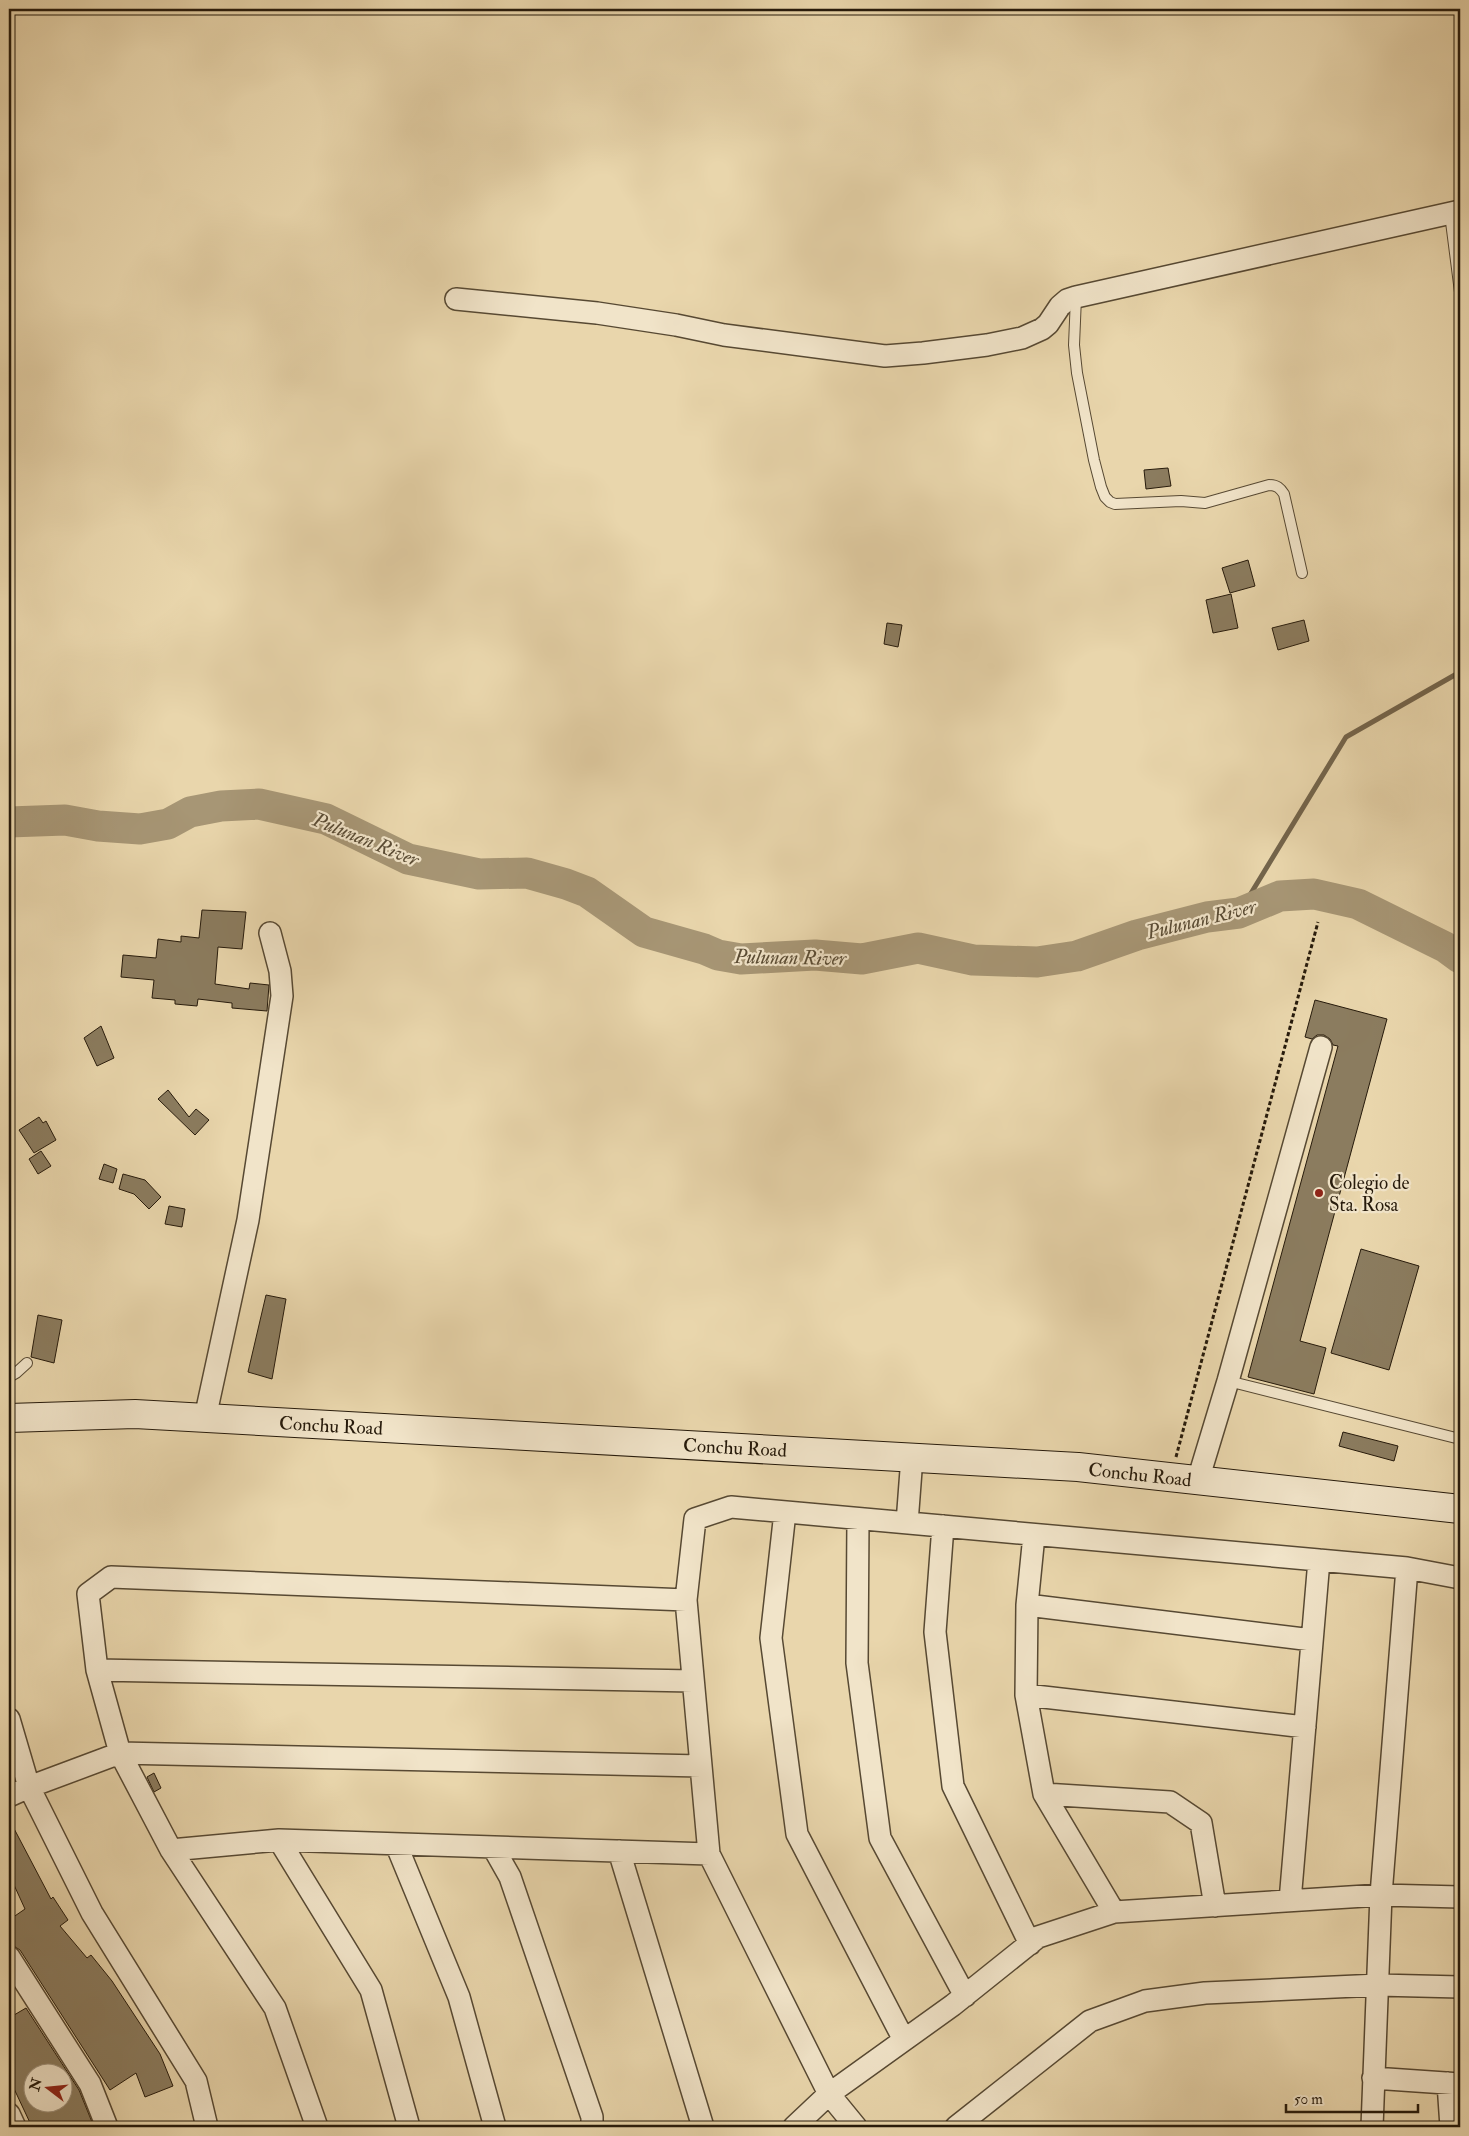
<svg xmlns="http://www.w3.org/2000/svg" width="1469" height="2136" viewBox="0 0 1469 2136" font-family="'IM FELL Double Pica',serif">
	<rect width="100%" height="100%" fill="#e9d6ac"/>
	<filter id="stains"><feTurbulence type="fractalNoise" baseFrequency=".004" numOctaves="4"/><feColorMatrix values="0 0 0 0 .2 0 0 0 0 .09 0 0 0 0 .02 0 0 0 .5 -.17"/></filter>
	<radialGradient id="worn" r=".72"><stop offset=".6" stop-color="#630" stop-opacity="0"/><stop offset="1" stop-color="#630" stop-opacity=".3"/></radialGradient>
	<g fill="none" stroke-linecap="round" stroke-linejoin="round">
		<path stroke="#73644b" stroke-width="5" d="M1239 913 1346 737 1460 672"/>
		<path stroke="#a79675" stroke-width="31" d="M9 822 65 820 98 826 140 829 168 824 190 812 221 806 259 804 326 819 408 859 479 874 527 873 566 884 587 892 644 932 704 949 718 955 741 959 815 955 862 959 918 948 973 960 1037 962 1077 956 1137 935 1207 917 1239 913 1280 896 1314 894 1358 904 1445 947 1460 958"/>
	</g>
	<path fill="#8b7c5f" stroke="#261a0b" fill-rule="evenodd" d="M1168 468 1171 486 1146 489 1144 470Z
		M1248 560 1255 586 1230 593 1222 568Z
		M1231 594 1238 628 1213 633 1206 600Z
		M1304 620 1309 641 1278 650 1272 628Z
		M887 623 902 625 898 647 884 644Z
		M202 910 246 912 242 949 218 947 215 984 249 989 250 983 269 985 267 1011 232 1008V1003L198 999 197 1006 175 1004V1000L152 998 154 980 121 977 123 955 156 958 158 939 181 942V936L199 938Z
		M1315 1000 1387 1019 1300 1341 1326 1348 1314 1394 1248 1377 1338 1046 1333 1045 1330 1039 1324 1035H1317L1312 1039 1305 1037Z
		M101 1026 114 1058 97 1066 84 1038Z
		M168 1090 189 1117 196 1109 209 1120 195 1135 158 1099Z
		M39 1117 43 1123 46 1121 56 1140 34 1153 19 1130Z
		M41 1151 51 1166 38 1174 29 1159Z
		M104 1164 117 1169 113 1183 99 1179Z
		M123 1174 145 1180 161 1197 149 1209 134 1194 119 1189Z
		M169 1206 185 1209 182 1227 165 1224Z
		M1361 1249 1419 1266 1389 1370 1331 1353Z
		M266 1295 286 1299 272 1379 248 1372Z
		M38 1315 62 1320 54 1363 31 1357Z
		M1343 1432 1398 1446 1394 1461 1339 1446Z
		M154 1773 161 1788 154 1792 147 1777Z
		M9 1819 51 1899 53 1897 68 1920 60 1926 87 1958 91 1955 112 1981 160 2054 173 2086 145 2097 136 2073 110 2090 20 1950 9 1943V1920L25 1909 9 1874Z
		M26 2008 79 2090 94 2127H32L9 2078V2018ZM32 2074H62V2104H32Z"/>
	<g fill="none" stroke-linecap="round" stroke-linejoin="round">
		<defs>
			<path id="service" d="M1450 214 1460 292
				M1076 297 1074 345 1077 373 1094 460 1101 487 1105 497 1110 502 1115 504 1181 501 1205 503 1269 485C1277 485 1280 488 1284 494L1302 573
				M9 1377 16 1373 27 1363
				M1228 1381 1460 1439"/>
			<path id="minor" d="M456 299 597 313 676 325 724 335 885 356 923 353 987 345 1022 338 1042 329 1048 324 1060 306 1067 300 1076 297 1460 211
				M205 1418 248 1220 282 996 280 971 270 933
				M1198 1480 1228 1381 1321 1047
				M785 1512 771 1638 797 1834 904 2040
				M858 1519 857 1663 880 1838 965 1996
				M907 1523 912 1457
				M943 1526 935 1632 953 1786 1030 1944
				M1034 1535 1027 1605 1026 1695 1044 1794 1114 1912
				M1027 1605 1312 1640
				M97 1670 693 1681
				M1026 1695 1305 1727
				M9 1719 29 1787 92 1913 196 2081 207 2127
				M1044 1794 1170 1802 1201 1823 1215 1906
				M9 1796 29 1787 120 1753 701 1766
				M279 1840 371 1990 409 2127
				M396 1844 459 1997 495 2127
				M493 1847 510 1877 592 2117V2127
				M171 1850 279 1840 709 1854
				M619 1851 703 2127
				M1290 1901 1319 1560
				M9 1957 90 2084 107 2127
				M1373 2078 1460 2084
				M1448 2083 1451 2127
				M9 2114 15 2127
				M317 2127 275 2008 171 1850 120 1753 97 1670 88 1594 111 1577 686 1600
				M794 2127 829 2094 953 2005 1038 1937 1114 1912 1381 1895 1460 1897
				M856 2127 829 2094 709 1854 686 1600 695 1519 731 1507 1407 1568 1460 1578
				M956 2127 1090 2021 1145 2001 1205 1993 1378 1985 1460 1987
				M1372 2127 1381 1895 1407 1568"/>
			<path id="secondary" d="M9 1418 135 1414 1078 1467 1460 1509"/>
		</defs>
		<use href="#service" stroke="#574933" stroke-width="12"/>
		<use href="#minor" stroke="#574933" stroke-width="24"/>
		<use href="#secondary" stroke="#261a0b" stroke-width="30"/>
		<path stroke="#261a0b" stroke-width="3" stroke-dasharray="4 2.5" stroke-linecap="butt" d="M1176 1457 1318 922"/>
		<use href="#service" stroke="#f1e4c9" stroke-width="10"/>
		<use href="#minor" stroke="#f1e4c9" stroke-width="21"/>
		<use href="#secondary" stroke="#f1e4c9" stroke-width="28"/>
	</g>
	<circle fill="#8f2418" stroke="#f1e4c9" stroke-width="2" cx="1319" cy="1193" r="5"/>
	<g text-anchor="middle" stroke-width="4.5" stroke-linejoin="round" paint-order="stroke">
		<g font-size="19" fill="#261a0b" stroke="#f1e4c9" text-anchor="start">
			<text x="1329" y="1189">Colegio de<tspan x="1329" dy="22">Sta. Rosa</tspan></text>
		</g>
		<g font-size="19" fill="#261a0b" stroke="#f1e4c9">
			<text transform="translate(331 1425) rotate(3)" y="7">Conchu Road</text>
			<text transform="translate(735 1447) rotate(3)" y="7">Conchu Road</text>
			<text transform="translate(1140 1474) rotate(6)" y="7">Conchu Road</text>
		</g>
		<g font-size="20" font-style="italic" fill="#5a4c35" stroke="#f1e4c9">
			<text transform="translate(366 839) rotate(22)" y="7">Pulunan River</text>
			<text transform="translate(1201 919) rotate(-14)" y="7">Pulunan River</text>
			<text transform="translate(790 957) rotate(1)" y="7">Pulunan River</text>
		</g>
	</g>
	<rect width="1469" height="2136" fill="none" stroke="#e9d6ac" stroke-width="30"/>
	<rect x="10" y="10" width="1449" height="2116" fill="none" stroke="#261a0b" stroke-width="2.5"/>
	<rect x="15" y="15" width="1439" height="2106" fill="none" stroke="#261a0b"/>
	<g transform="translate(48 2088) rotate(286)"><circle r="24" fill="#f1e4c9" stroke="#a0937d"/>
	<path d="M0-4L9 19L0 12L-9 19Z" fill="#8f2418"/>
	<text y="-8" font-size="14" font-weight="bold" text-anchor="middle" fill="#261a0b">N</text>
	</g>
	<path d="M1286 2104v8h132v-8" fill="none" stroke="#261a0b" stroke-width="2.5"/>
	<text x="1294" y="2104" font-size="15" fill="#261a0b" stroke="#f1e4c9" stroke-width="4" paint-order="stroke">50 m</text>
	<rect width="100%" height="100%" filter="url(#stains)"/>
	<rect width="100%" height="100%" fill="url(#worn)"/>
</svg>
